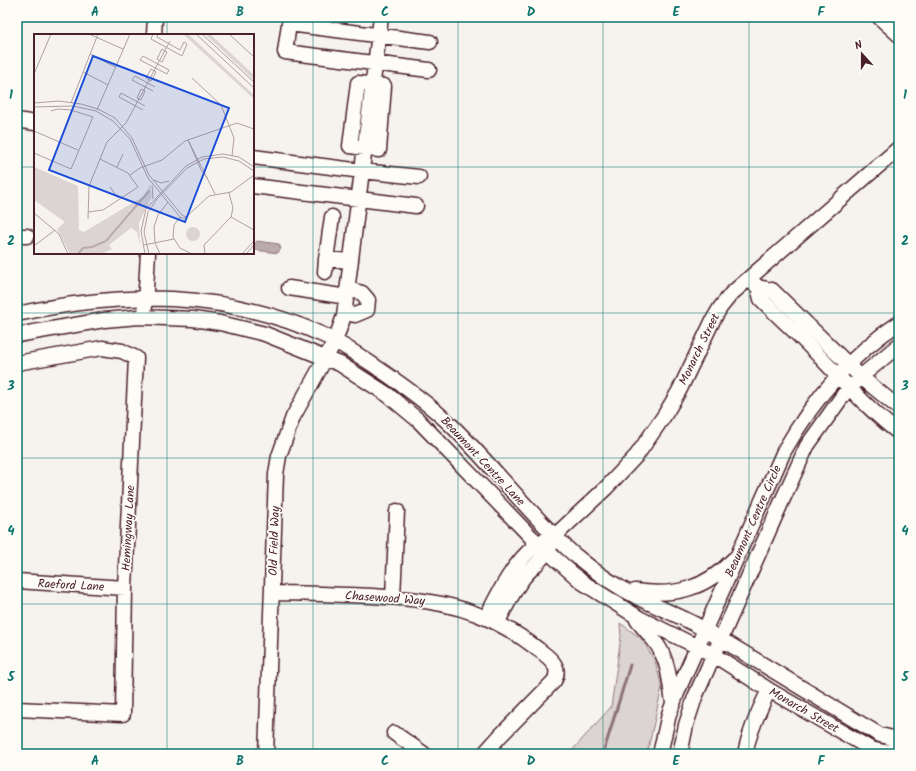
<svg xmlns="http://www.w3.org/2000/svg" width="916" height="771" viewBox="0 0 916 771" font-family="Kalam,sans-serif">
	<rect width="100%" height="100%" fill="#f6f3ef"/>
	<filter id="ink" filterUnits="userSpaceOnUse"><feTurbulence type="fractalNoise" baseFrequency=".025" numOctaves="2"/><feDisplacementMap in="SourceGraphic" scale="8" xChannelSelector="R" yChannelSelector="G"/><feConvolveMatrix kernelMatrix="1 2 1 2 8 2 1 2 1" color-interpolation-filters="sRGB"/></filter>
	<g filter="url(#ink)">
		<path fill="#dcd4d2" stroke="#937a7e" d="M620 623 641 638 655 661 662 687 647 754H569L611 707 621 636Z"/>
		<path fill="#bbabac" stroke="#8e7378" d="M257 241 279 244 281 249 279 251 278 253 255 250 254 245Z"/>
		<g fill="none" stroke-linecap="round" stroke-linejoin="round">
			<path stroke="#8e7378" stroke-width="3" d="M603 754 630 665"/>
			<defs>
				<path id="minor" d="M879 17 899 35
					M154 35 155 17
					M429 70 285 52 289 24 430 42
					M358 83 384 86 379 150 350 146Z
					M17 120 35 123
					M253 157 362 171 419 177
					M253 186 416 206
					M17 236H27
					M326 259 332 217
					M325 272 326 259 351 261
					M752 282 758 287 772 290 861 377 899 408
					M758 287 761 299C781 319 801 337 820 357 845 383 870 411 899 433
					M289 288 347 297
					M145 307 148 253
					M345 313 355 315 367 310 368 300 362 293 347 289
					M17 314C123 291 223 290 323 335 343 344 361 357 379 369 404 386 429 404 451 425 487 460 518 500 554 535 561 542 568 550 576 556 595 572 617 587 639 598 661 609 686 618 707 631 765 665 822 701 880 735L893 738 899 736
					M17 335 104 320 139 317 193 319 220 323 265 334 340 364 388 395 418 420 531 537 582 582 639 618 714 655 769 690 871 749 884 752 899 749
					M17 363 102 348 122 351 136 358 125 588 123 714 17 709
					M17 581 125 588
					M635 591C675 597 705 589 734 559
					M272 593C297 593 322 594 348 595 396 597 448 599 493 621 509 629 525 639 539 650 550 658 562 667 554 681L500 736 484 754
					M393 597 397 511
					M486 618C499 592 513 563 536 545 544 539 553 537 560 531L606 488 637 455 664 416 679 391 713 320 720 308 731 294 899 148
					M637 620C644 629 652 637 658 646 669 663 670 684 673 703
					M497 623C506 607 513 591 524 577 533 566 545 558 551 545
					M394 733 424 754
					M266 754 276 474 279 456 293 417 335 341 344 316 381 17
					M660 754 669 714 679 688 784 451C813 400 850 355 899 323
					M680 754 686 725 695 697 782 501 807 446 844 394 864 374 899 345
					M745 754C749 732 759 710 769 690"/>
			</defs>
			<use href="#minor" stroke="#4a1f2b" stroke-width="17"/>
			<use href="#minor" stroke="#fdfcf7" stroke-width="14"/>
		</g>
	</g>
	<path fill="none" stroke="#0f766e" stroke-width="1" stroke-opacity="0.55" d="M167 17V35M313 17V754M458 17V754M603 17V754M749 17V754M17 167H35M253 167H899M167 253V754M17 313H899M17 458H899M17 604H899"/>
	<g text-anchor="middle" stroke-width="3.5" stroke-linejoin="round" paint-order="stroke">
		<g font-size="12" fill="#4a1f2b" stroke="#fdfcf7">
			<text transform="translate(699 349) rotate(-64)" y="4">Monarch Street</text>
			<text transform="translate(483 461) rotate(47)" y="4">Beaumont Centre Lane</text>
			<text transform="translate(753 521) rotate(-66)" y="4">Beaumont Centre Circle</text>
			<text transform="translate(128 528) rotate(-87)" y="4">Hemingway Lane</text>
			<text transform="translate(274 541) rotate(-88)" y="4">Old Field Way</text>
			<text transform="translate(71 585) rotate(3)" y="4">Raeford Lane</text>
			<text transform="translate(385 598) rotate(4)" y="4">Chasewood Way</text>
			<text transform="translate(804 710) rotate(30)" y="4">Monarch Street</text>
		</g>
	</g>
	<g transform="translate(34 34)">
		<rect width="220" height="220" fill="#f6f3ef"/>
		<path d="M149 0H154L220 61V65ZM171 0H176L220 41V46ZM0 133 44 152 45 196 50 198 110 162 116 150 118 162 105 189 106 211 103 198 97 194 75 211 78 215 68 220H36L23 195 31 188 0 166ZM152 200a7 7 0 1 1 14 0a7 7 0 1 1-14 0Z" fill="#dcd4d2"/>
		<path fill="none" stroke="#bbabac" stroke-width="2" d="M44 220 49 214 58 213 72 207 115 157"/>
		<path fill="none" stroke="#b19ea1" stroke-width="1" d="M55 0 89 15M119 0 117 5 148 22 153 10 150 8 146 16 123 3 124 0M162 0 220 54M168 0 220 48M195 0 220 23M128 15 133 18 128 28 123 25ZM56 20 81 33M109 22 135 36 133 40 106 26ZM117 35 122 38 117 47 112 44ZM49 38 74 51M0 40 17 0M158 44 187 71 200 104 198 122M107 55 111 57 107 66 103 64ZM119 57 98 46 101 42 121 53M0 69 25 67 47 70 64 75 81 84 98 104 115 141 148 181 152 183M37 69 64 0M0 73 39 72 62 77 79 87 96 105 114 144 147 184H151L175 162 197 158 220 141M63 76 96 0M109 76 85 63 87 59 111 72M0 97 44 116M154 106 181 160M155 108 167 136 174 145M0 119 37 135 59 83 37 76 24 75 17 77M83 133 89 120M96 141 106 134 128 126 151 107 203 89 220 95M120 146 127 149 135 147M118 151 119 165M76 153 84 164M54 178 69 176 104 153 94 139 66 125M0 179 25 200 34 220M146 183 140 191 139 203 146 214 158 220M197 183 220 196M54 185 55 152 73 108 92 89 136 7M110 211 140 205M0 212 21 196M111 220 107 197 112 175 152 132 168 123 189 120 205 123 220 133M115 220 110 198 114 178 123 165 153 134 170 125 189 123 205 127 220 137M126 220 121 209 120 193 124 181 134 168M171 220 170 211 197 183 199 174 195 159M208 220 220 207M212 220 220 211"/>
		<path fill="#1d4ed8" fill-opacity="0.15" stroke="#1d4ed8" stroke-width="2" d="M59 22 195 74 151 188 15 136Z"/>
		<rect width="220" height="220" fill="none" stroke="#4a1f2b" stroke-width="2"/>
	</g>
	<rect width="916" height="771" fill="none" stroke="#fdfcf7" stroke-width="44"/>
	<g transform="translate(862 54) rotate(339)" stroke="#fdfcf7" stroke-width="3" paint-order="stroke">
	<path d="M0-3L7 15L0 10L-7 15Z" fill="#4a1f2b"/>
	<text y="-6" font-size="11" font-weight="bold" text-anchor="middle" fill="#4a1f2b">N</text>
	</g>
	<rect x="22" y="22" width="872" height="727" fill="none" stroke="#0f766e" stroke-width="1.5"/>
	<g font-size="13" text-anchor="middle" font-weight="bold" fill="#0f766e">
		<text x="95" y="16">A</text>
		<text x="240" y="16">B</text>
		<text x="385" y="16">C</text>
		<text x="531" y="16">D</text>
		<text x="676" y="16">E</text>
		<text x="821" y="16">F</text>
		<text x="11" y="99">1</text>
		<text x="905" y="99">1</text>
		<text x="11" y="245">2</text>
		<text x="905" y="245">2</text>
		<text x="11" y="390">3</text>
		<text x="905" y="390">3</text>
		<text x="11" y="535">4</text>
		<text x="905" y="535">4</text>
		<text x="11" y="681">5</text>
		<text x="905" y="681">5</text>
		<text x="95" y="765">A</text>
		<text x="240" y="765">B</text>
		<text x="385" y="765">C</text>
		<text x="531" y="765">D</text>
		<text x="676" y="765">E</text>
		<text x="821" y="765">F</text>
	</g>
</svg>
